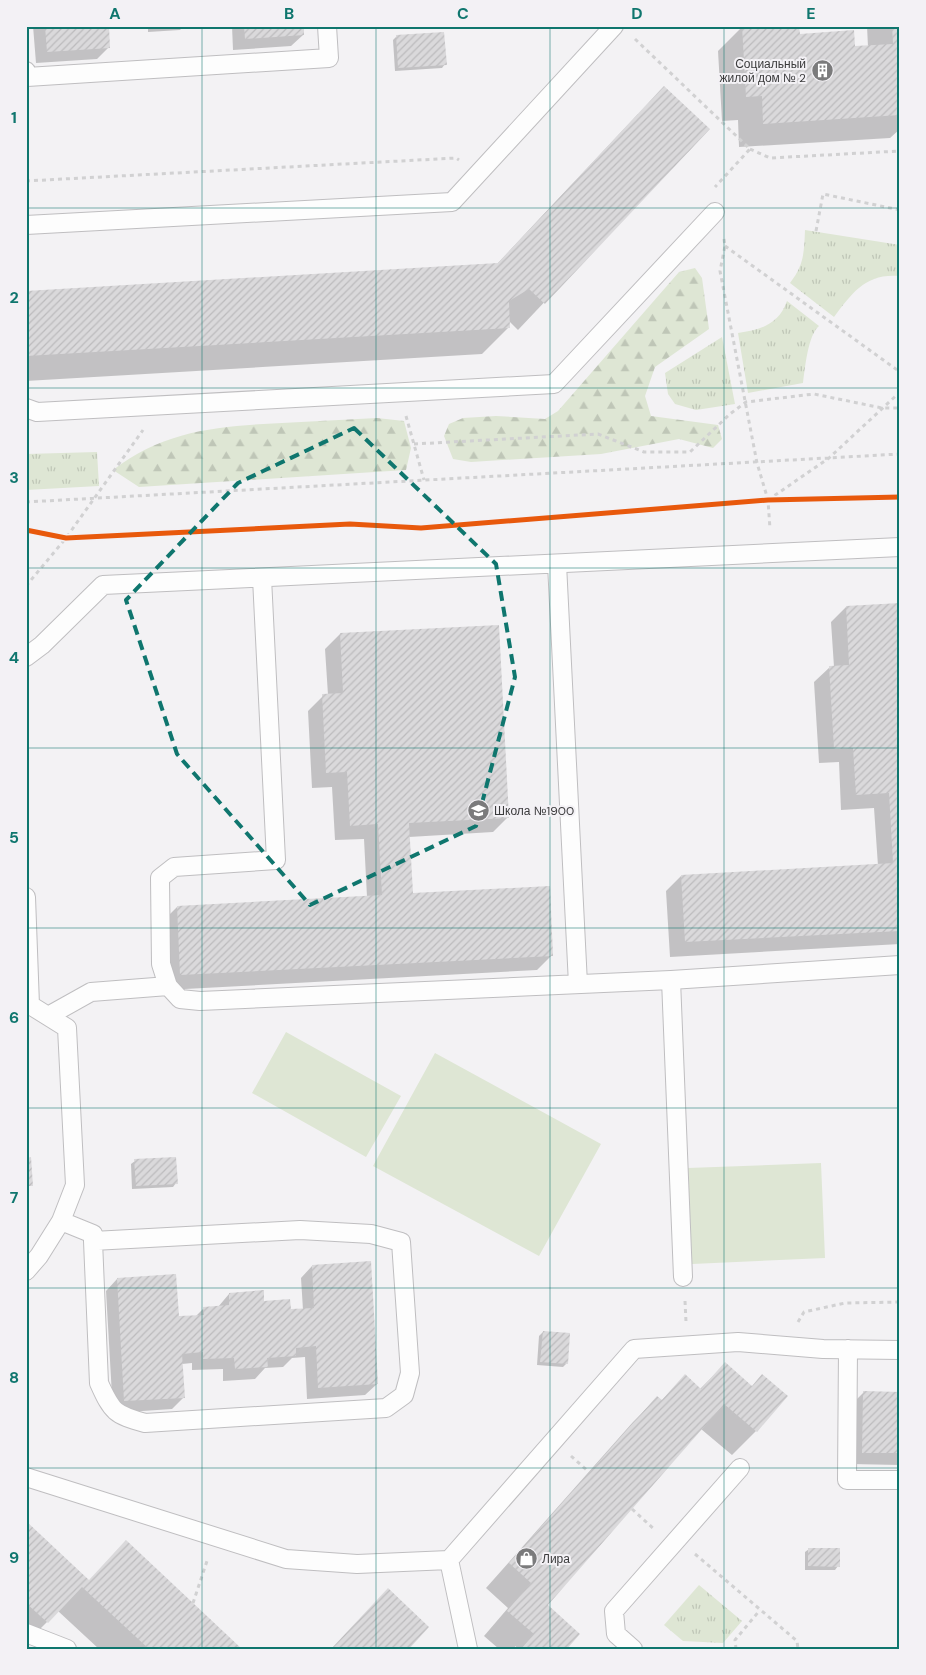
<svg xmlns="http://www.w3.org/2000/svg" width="926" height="1675" viewBox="0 0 926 1675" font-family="'DM Sans',sans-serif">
	<defs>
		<pattern id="grass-tufts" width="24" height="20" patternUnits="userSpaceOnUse" patternTransform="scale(1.25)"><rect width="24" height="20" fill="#dee6d4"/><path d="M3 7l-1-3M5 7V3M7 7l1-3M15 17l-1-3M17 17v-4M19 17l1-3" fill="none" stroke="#bfc6b7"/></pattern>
		<pattern id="forest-firs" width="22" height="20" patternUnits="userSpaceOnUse" patternTransform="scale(1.25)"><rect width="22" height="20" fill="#dee6d4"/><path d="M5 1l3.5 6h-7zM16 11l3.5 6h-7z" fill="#bfc6b7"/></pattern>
		<pattern id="building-hatch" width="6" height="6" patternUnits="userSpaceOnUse" patternTransform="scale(1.25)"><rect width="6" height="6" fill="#dad9db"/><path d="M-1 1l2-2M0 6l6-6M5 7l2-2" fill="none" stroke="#bcbbbd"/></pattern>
	</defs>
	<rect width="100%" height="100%" fill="#f3f2f4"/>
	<path fill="url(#grass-tufts)" d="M805 230 900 245V276C866 273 853 292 834 317L790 283C804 265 804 253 805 230Z
		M787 301 819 326C808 335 805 368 803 383L748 393 738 333C761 330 779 324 787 301Z
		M722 337 735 404 696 410 675 404 668 394 665 373Z
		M97 452 99 486 26 490V454Z
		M699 1585 742 1621 723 1643 683 1641 664 1625Z"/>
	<path fill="url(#forest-firs)" d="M695 268 702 278 709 329 655 367 645 396 651 416 718 425 722 439 713 448 679 439 601 454 471 462 453 459 444 436 449 424 463 418 496 416 545 419 558 411 679 272Z
		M377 418 404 421 411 448 406 470 139 487 113 470C164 430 220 426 282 423 314 421 345 420 377 418Z"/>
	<path fill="#dee6d4" d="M286 1032 401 1096 366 1157 252 1093Z
		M435 1053 601 1144 539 1256 373 1166Z
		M821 1163 825 1258 692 1264 688 1168Z"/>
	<path fill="#0003" d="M33 26H107L109 47 97 59 36 63Z
		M148 26H184L180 30 148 32Z
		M232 26H303V35L291 46 233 50Z
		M867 26H900V129L890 138 739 147 738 120 722 121 718 51 742 27 798 35 854 48 868 47Z
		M397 36 445 64 442 68 395 71 393 40Z
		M638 114 708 129 518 330 509 321V327L482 354 26 381V292L497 264Z
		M900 604V944L670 957 666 891 681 876 878 866 874 808 841 810 839 762 819 763 814 682 830 667H834L831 622 846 607Z
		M340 634 508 817 493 832 409 837 412 895 552 955 537 970 166 990 162 922 177 907 367 897 364 839 335 840 332 787 312 788 308 711 323 696 328 695 325 649Z
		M135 1161 176 1183 173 1187 132 1189 131 1164Z
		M312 1266 377 1384 365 1395 307 1399 305 1357 292 1358 283 1367 265 1368 255 1379 223 1381V1369L192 1370V1363L182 1364 184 1397 172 1409 113 1413 106 1291 117 1279 178 1317 196 1316 204 1308 218 1307 229 1294 290 1310H303L301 1278Z
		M543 1332 567 1363 563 1367 537 1365 539 1336Z
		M725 1364 756 1431 732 1455 701 1429 546 1606 565 1649H519L515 1646V1649H499L484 1636 508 1608 486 1588 633 1422 657 1398 661 1401 685 1376 700 1389Z
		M864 1392 900 1393V1465L851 1464 852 1404Z
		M26 1523 88 1581 241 1649H99L58 1611 26 1643Z
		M809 1549 838 1566 835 1570H805V1552Z"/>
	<path fill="url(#building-hatch)" d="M45 26H109L110 48 47 52Z
		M244 26H304V35L245 39Z
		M742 26H799L800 34 854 30 855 46 893 44 892 26H900V115L763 124 762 96 746 97Z
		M444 32 447 65 398 68 396 35Z
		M664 86 710 129 545 304 529 289 509 301 510 328 26 356V291L498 263Z
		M900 603V931L685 942 681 875 893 863 889 793 856 795 853 748 834 749 829 666 849 665 846 606Z
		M499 625 509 818 409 823 413 893 550 886 553 956 180 975 177 906 382 895 378 824 350 826 347 772 326 773 322 694 343 693 340 633Z
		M31 1157 33 1186H26V1158Z
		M176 1157 178 1184 136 1186 134 1159Z
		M371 1261 378 1384 318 1388 316 1346 296 1348V1356L267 1358 268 1367 235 1369 234 1358 203 1359V1352L182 1354 185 1398 124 1401 117 1278 176 1274 179 1316 204 1315 203 1307 229 1305V1293L264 1290V1301L290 1299 291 1309 314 1308 312 1265Z
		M543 1331 570 1333 568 1364 540 1362Z
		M725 1362 752 1386 762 1374 788 1396 757 1432 724 1404 548 1605 580 1634 567 1649H521L534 1634 507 1611 531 1583 509 1563 657 1396 662 1400 685 1374 701 1389Z
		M863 1391 900 1392V1453H862Z
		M26 1521 89 1580 126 1540 242 1649H149L82 1587 48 1623 26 1603Z
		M808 1548H840V1567L808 1566Z
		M388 1588 429 1627 409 1649H331Z"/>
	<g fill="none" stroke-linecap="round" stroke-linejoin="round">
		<defs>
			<path id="lane" d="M26 71 27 77 329 58 327 26
				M26 225 452 202 614 26
				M26 408 37 412 554 384 715 212
				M557 564 578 984
				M262 578 276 860 174 867 160 878 161 964 168 986 180 999 200 1001 671 980 900 965
				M26 657 42 645 103 585 900 547
				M26 897 30 1005
				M671 980 683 1277
				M26 1005H30L67 1028 75 1185 61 1221 39 1256 26 1271
				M48 1016 91 992 168 986
				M61 1221 93 1234V1241L99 1383C112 1412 115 1415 145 1423L386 1408 404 1395 410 1373 401 1242 371 1234 300 1230 93 1241
				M848 1349 847 1480H900
				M26 1477 286 1559 357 1564 449 1560 634 1349 738 1342 823 1349 900 1350
				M449 1560 468 1649
				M26 1633 67 1649
				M633 1649 616 1634 614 1611 740 1468"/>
		</defs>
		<use href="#lane" stroke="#bfbec0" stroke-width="20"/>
		<path stroke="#d1d1d2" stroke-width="3" stroke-dasharray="4 4" stroke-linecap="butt" d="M635 39 750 149 715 187
			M750 149 770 158 900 151
			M26 181 456 158 459 160
			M816 231 823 194 900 210
			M724 239 725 246 720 271 757 463 768 500 770 529
			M725 246 900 372
			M406 416 424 480
			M414 444 598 434 644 452H690L730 414 746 402 814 394 882 408H900
			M768 500 829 458 900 392
			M26 502 900 454
			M26 586 66 538 143 430
			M685 1301 686 1322
			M798 1322 804 1312 845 1303 900 1302
			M571 1456 589 1472
			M632 1509 655 1530
			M695 1554 797 1641 798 1649
			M193 1603 208 1558
			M736 1649 735 1640 760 1610"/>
		<use href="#lane" stroke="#fdfdfd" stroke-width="18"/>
		<defs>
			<path id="cycleway" d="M26 530 66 538 350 524 421 528 768 500 900 497"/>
		</defs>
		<use href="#cycleway" stroke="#f3f1f5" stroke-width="8"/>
		<use href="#cycleway" stroke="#e8590c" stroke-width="5"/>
	</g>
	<path fill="none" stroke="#0f766e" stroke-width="4" stroke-dasharray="10 6" stroke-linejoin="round" d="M354 428 496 564 515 677 476 826 310 905 177 754 126 600 238 483Z"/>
	<path fill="none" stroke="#0f766e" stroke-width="1" stroke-opacity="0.55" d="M202 26V1649M376 26V1649M550 26V1649M724 26V1649M26 208H900M26 388H900M26 568H900M26 748H900M26 928H900M26 1108H900M26 1288H900M26 1468H900"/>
	<defs>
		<symbol id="building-disc" viewBox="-11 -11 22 22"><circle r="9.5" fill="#7b7b7c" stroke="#f3f1f5"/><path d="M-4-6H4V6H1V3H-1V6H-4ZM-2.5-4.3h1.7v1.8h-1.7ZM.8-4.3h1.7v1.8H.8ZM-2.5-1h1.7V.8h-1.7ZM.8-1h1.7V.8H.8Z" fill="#fff"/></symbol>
		<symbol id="school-disc" viewBox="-11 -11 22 22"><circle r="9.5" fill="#7b7b7c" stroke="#f3f1f5"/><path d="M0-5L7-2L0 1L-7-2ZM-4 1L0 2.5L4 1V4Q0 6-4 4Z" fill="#fff"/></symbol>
		<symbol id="shop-disc" viewBox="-11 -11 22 22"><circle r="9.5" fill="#7b7b7c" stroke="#f3f1f5"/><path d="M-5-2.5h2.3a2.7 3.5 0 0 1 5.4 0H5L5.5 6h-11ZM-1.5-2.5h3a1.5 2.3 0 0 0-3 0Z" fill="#fff"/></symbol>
	</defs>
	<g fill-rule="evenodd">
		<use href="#building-disc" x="810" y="58" width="25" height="25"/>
		<use href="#school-disc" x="466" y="798" width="25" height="25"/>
		<use href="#shop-disc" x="514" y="1546" width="25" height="25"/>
	</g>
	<g text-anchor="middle" stroke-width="4" stroke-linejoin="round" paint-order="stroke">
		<g font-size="12" fill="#3b3b3c" stroke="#f3f1f5" text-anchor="start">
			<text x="806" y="68" text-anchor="end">Социальный<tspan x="806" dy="14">жилой дом № 2</tspan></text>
			<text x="494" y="815">Школа №1900</text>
			<text x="542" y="1563">Лира</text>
		</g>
	</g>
	<rect width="926" height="1675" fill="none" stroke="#f3f1f5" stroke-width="55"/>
	<rect x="28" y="28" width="870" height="1620" fill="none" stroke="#0f766e" stroke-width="2"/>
	<g font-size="16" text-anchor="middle" font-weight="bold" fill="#0f766e">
		<text x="115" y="19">A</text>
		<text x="289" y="19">B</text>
		<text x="463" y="19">C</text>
		<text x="637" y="19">D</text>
		<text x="811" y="19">E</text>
		<text x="14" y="123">1</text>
		<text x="14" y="303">2</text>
		<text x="14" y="483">3</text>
		<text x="14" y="663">4</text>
		<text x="14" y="843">5</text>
		<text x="14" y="1023">6</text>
		<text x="14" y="1203">7</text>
		<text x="14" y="1383">8</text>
		<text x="14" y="1563">9</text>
	</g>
</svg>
